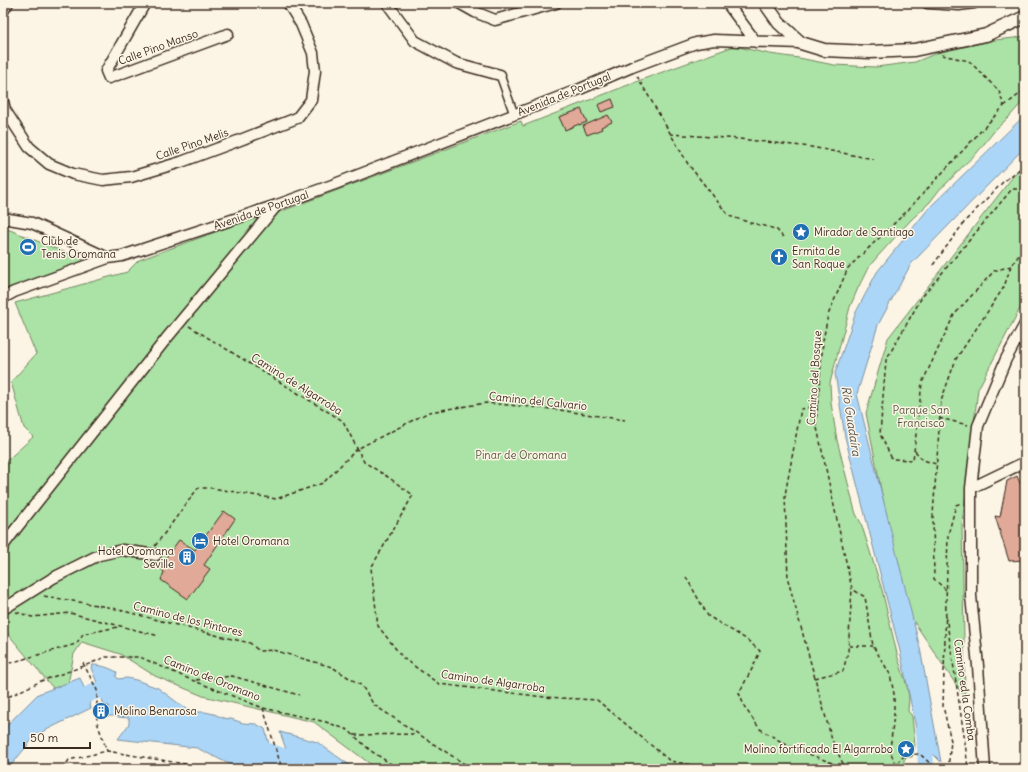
<svg xmlns="http://www.w3.org/2000/svg" width="1028" height="772" viewBox="0 0 1028 772" font-family="Delius,sans-serif">
	<rect width="100%" height="100%" fill="#fcf5e5"/>
	<filter id="ink" filterUnits="userSpaceOnUse"><feTurbulence type="fractalNoise" baseFrequency=".025" numOctaves="2"/><feDisplacementMap in="SourceGraphic" scale="8" xChannelSelector="R" yChannelSelector="G"/><feConvolveMatrix kernelMatrix="1 2 1 2 8 2 1 2 1" color-interpolation-filters="sRGB"/></filter>
	<g filter="url(#ink)">
		<path fill="#abe2a5" stroke="#738662" d="M1025 36V99L1009 117 996 129 976 154 965 164 947 183 940 189 930 202 910 221 878 256 868 268 858 288 850 307 830 383 831 403 837 440 854 507 856 514 861 523 882 590 898 658 907 686 909 697 908 711 912 716 915 745 912 757H906L904 760V769H377L314 722 203 696 155 676 120 654 82 642 74 654 67 689 53 688 3 628V464L33 437 24 428 11 382 36 354 15 303 127 272 139 260 243 222 282 211 521 121 523 126 646 78 734 46 770 54 799 58 834 65 876 67 915 62 937 53 995 40 1014 38Z
			M1025 161V299L978 389 962 524 965 698 904 607 866 413 888 338Z
			M3 228 10 230 96 265 3 299Z"/>
		<path fill="#acd6f7" stroke="#7f91a0" d="M1025 115V147L911 264 878 325 857 394 920 648 941 762 926 747 918 738 900 651 845 437 835 373 856 312 877 272 929 208Z
			M92 665C102 665 109 668 117 672L116 676 118 679 127 678 136 680 158 688 186 709 195 712H205L214 714 223 718 231 719 243 723 256 724 265 729 271 752 281 769H239L197 748 118 739 129 724V718L118 717 116 716H105L104 707H109V706L104 705 96 680 91 668Z
			M80 678 87 695 91 708 36 735 8 769H3V729L38 694Z
			M280 732 317 742 355 769H296L289 758Z"/>
		<g fill="none" stroke-linecap="round" stroke-linejoin="round">
			<path stroke="#acd6f7" stroke-width="16" d="M67 701 87 695 97 690 120 694
				M924 727 926 769
				M251 745 289 758 321 763 332 769"/>
		</g>
		<path fill="#e0a998" stroke="#3b2a1e" d="M612 99 615 107 601 112 598 105Z
			M581 109 587 122 579 125V124L565 130 559 117Z
			M608 115 612 122 601 127 602 129 587 135 583 126Z
			M1017 476 1023 490V519L1025 525V560L1009 561 995 516 1000 517 1007 481Z
			M224 511 235 519 204 565 210 569 188 599 161 580 164 572 159 567 179 540 195 550Z"/>
		<g fill="none" stroke-linecap="round" stroke-linejoin="round">
			<defs>
				<path id="pedestrian" d="M500 75 514 114"/>
				<path id="minor" d="M145 3 106 71 109 78 228 34
					M387 3 415 41 456 63 500 75
					M459 3 475 12 495 20 556 3
					M727 3 756 42
					M927 3 959 5 974 3
					M3 11 8 3
					M3 101 5 110 29 147 49 164 73 174 103 180 131 177 181 162 235 142 297 118 311 100 315 71 313 53 301 24 288 3
					M3 218 32 223 108 258
					M3 298 14 292 108 258 122 256 277 205 335 184 580 89 632 67 696 43 714 40 801 43
					M971 488 1025 462
					M3 546 15 530 166 339 277 205
					M3 608H5L53 578 99 555 122 550 156 555
					M985 769 978 666 971 596V488L978 426 1006 359 1025 324"/>
				<path id="tertiary" d="M765 3 779 23 801 43 824 50 870 52 914 50 986 35 1025 17"/>
			</defs>
			<use href="#pedestrian" stroke="#3b2a1e" stroke-width="10"/>
			<use href="#minor" stroke="#3b2a1e" stroke-width="13"/>
			<use href="#tertiary" stroke="#3b2a1e" stroke-width="15"/>
			<path stroke="#3b2a1e" stroke-width="1.5" stroke-dasharray="4 3" stroke-linecap="butt" d="M637 76 688 164 729 216 751 223 769 227 777 230 783 237
				M1004 106 1025 90
				M670 134 739 139 811 147 873 159
				M933 265 966 220 1003 182 1025 165
				M1011 266 994 271 954 315 922 383 913 460 892 459 880 434 886 360 922 297 1012 189H1025
				M189 326 343 421 364 462 388 477 413 495 371 568 378 626 403 658 439 684 544 697 597 700 670 761 703 767 708 769
				M818 406 801 409 785 495 788 580 832 740 845 768
				M939 418 968 425
				M915 451 923 460 936 464
				M155 546 198 488H212L276 499 323 483 357 449 429 412 486 403 553 409 625 420
				M686 577 708 616 746 639 760 651 753 667 739 693 745 708 760 729 785 744 814 756 845 768 855 769
				M946 590 934 579 933 515 941 401 956 359 1004 287 1011 266 1025 247
				M44 596 108 607 219 636 250 643 259 651 273 650 332 667 362 686 374 705 472 769
				M16 612 32 617 70 613 159 636
				M946 616 965 742 968 769
				M849 646H873
				M83 663 97 690V722L107 751
				M3 665 76 644 83 634 118 627
				M815 678 843 671 848 652 852 589
				M196 680 232 676 299 695
				M3 701 6 698 41 681 84 666 106 657H140L187 678 263 708 326 722 348 730 371 751 394 766 410 769
				M263 708 282 769
				M354 735 416 734
				M895 764 890 750 894 714V694L890 674 873 646 865 597 852 589 816 423 823 341 828 315 848 268 905 213 1004 106 999 91 969 61 942 55
				M65 767 109 769
				M63 769 69 760 107 751 185 764 199 769
				M893 769 895 765 905 755 920 754 936 769
				M948 769 951 741 943 706 948 535 956 505 961 503"/>
			<use href="#pedestrian" stroke="#fcf5e5" stroke-width="7"/>
			<use href="#minor" stroke="#fcf5e5" stroke-width="10"/>
			<use href="#tertiary" stroke="#fcf5e5" stroke-width="12"/>
		</g>
	</g>
	<defs>
		<symbol id="sight-disc" viewBox="-11 -11 22 22"><circle r="9.5" fill="#1f6fb2" stroke="#fcf5e5"/><path d="M0-6L1.8-2.2L6-1.7L2.9 1.2L3.7 5.4L0 3.3L-3.7 5.4L-2.9 1.2L-6-1.7L-1.8-2.2Z" fill="#fff"/></symbol>
		<symbol id="stadium-disc" viewBox="-11 -11 22 22"><circle r="9.5" fill="#1f6fb2" stroke="#fcf5e5"/><path d="M0-5a6.5 5 0 1 0 0 10a6.5 5 0 1 0 0-10ZM-3.5-1.8h7v3.6h-7Z" fill="#fff"/></symbol>
		<symbol id="church-disc" viewBox="-11 -11 22 22"><circle r="9.5" fill="#1f6fb2" stroke="#fcf5e5"/><path d="M-1.2-6h2.4v3.5h3.3v2.4h-3.3V6h-2.4V-.1h-3.3v-2.4h3.3Z" fill="#fff"/></symbol>
		<symbol id="hotel-disc" viewBox="-11 -11 22 22"><circle r="9.5" fill="#1f6fb2" stroke="#fcf5e5"/><path d="M-6-4.5h1.5V1H6V5H4.5V3h-9V5H-6ZM-4 0a1.8 1.8 0 1 1 3.6 0ZM.5 0V-2.5h3Q6-2.5 6 0Z" fill="#fff"/></symbol>
		<symbol id="building-disc" viewBox="-11 -11 22 22"><circle r="9.5" fill="#1f6fb2" stroke="#fcf5e5"/><path d="M-4-6H4V6H1V3H-1V6H-4ZM-2.5-4.3h1.7v1.8h-1.7ZM.8-4.3h1.7v1.8H.8ZM-2.5-1h1.7V.8h-1.7ZM.8-1h1.7V.8H.8Z" fill="#fff"/></symbol>
	</defs>
	<g fill-rule="evenodd">
		<use href="#sight-disc" x="791" y="222" width="20" height="20"/>
		<use href="#stadium-disc" x="18" y="237" width="20" height="20"/>
		<use href="#church-disc" x="769" y="247" width="20" height="20"/>
		<use href="#hotel-disc" x="190" y="531" width="20" height="20"/>
		<use href="#building-disc" x="177" y="547" width="20" height="20"/>
		<use href="#building-disc" x="91" y="701" width="20" height="20"/>
		<use href="#sight-disc" x="896" y="739" width="20" height="20"/>
	</g>
	<g text-anchor="middle" stroke-width="3" stroke-linejoin="round" paint-order="stroke">
		<g font-size="11" fill="#3b2a1e" stroke="#fcf5e5">
			<text transform="translate(158 47) rotate(-20)" y="4">Calle Pino Manso</text>
			<text transform="translate(564 94) rotate(-22)" y="4">Avenida de Portugal</text>
			<text transform="translate(192 144) rotate(-19)" y="4">Calle Pino Melis</text>
			<text transform="translate(261 210) rotate(-19)" y="4">Avenida de Portugal</text>
			<text transform="translate(814 378) rotate(-86)" y="4">Camino del Bosque</text>
			<text transform="translate(297 384) rotate(32)" y="4">Camino de Algarroba</text>
			<text transform="translate(538 401) rotate(6)" y="4">Camino del Calvario</text>
			<text transform="translate(188 619) rotate(14)" y="4">Camino de los Pintores</text>
			<text transform="translate(212 678) rotate(22)" y="4">Camino de Oromano</text>
			<text transform="translate(493 681) rotate(8)" y="4">Camino de Algarroba</text>
			<text transform="translate(965 690) rotate(82)" y="4">Camino ed la Comba</text>
		</g>
		<g font-size="11" fill="#3b2a1e" stroke="#fcf5e5" text-anchor="start">
			<text x="814" y="236">Mirador de Santiago</text>
			<text x="41" y="245">Club de<tspan x="41" dy="13">Tenis Oromana</tspan></text>
			<text x="792" y="255">Ermita de<tspan x="792" dy="13">San Roque</tspan></text>
			<text x="213" y="545">Hotel Oromana</text>
			<text x="174" y="555" text-anchor="end">Hotel Oromana<tspan x="174" dy="13">Seville</tspan></text>
			<text x="114" y="715">Molino Benarosa</text>
			<text x="893" y="753" text-anchor="end">Molino fortificado El Algarrobo</text>
		</g>
		<g font-size="11" fill="#575840" stroke="#fcf5e5">
			<text x="921" y="414">Parque San<tspan x="921" dy="13">Francisco</tspan></text>
			<text x="521" y="459">Pinar de Oromana</text>
		</g>
		<g font-size="12" font-style="italic" fill="#575554" stroke="#fcf5e5">
			<text transform="translate(851 421) rotate(81)" y="4">Río Guadaíra</text>
		</g>
	</g>
	<rect width="1028" height="772" fill="none" stroke="#fcf5e5" stroke-width="16"/>
	<rect x="8" y="8" width="1012" height="756" fill="none" stroke="#3b2a1e" stroke-width="1.5" filter="url(#ink)"/>
	<path d="M24 742v6h66v-6" fill="none" stroke="#3b2a1e" stroke-width="2"/>
	<text x="30" y="742" font-size="12" fill="#3b2a1e" stroke="#fcf5e5" stroke-width="3" paint-order="stroke">50 m</text>
</svg>
